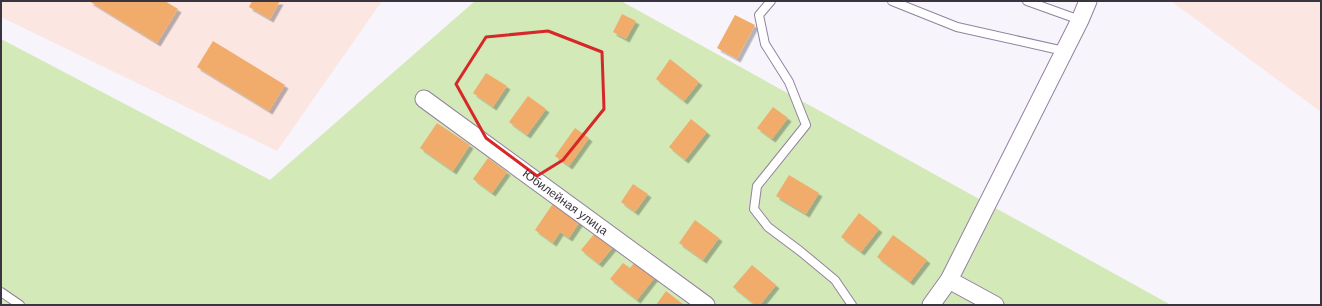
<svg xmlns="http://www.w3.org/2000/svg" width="1322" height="306" viewBox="0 0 1322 306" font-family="'DM Sans',sans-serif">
	<defs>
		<filter id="shadow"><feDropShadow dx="3.5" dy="3.5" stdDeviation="0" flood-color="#0004"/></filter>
	</defs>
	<rect width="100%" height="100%" fill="#f7f4fb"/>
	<path fill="#fbe6e2" d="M1 1H382L277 151 1 17Z
		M1171 1H1321V112Z"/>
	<path fill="#d3e9b7" d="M475 1H621L1171 305H1V39L270 180Z"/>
	<path fill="#f1ac6c" filter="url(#shadow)" d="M89 1H165L178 9 157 43Z
		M252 1H280L270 19 249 7Z
		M622 14 636 21 626 39 613 32Z
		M735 15 755 25 737 59 717 48Z
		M213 41 285 85 269 111 197 67Z
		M670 59 699 82 684 101 656 79Z
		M486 73 507 86 493 107 473 93Z
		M528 96 546 109 527 135 509 122Z
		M773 107 788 118 772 139 757 128Z
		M691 119 707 132 685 160 669 147Z
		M437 123 470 145 453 171 420 148Z
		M575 128 589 138 569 166 555 156Z
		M488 158 507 172 492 193 473 179Z
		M789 175 819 193 806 214 776 196Z
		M633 184 648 194 635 212 621 202Z
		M554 202 581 220 569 238 560 232 553 243 535 230Z
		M859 213 879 229 861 252 841 237Z
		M695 220 719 238 703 260 679 243Z
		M595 233 613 247 599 264 581 250Z
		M893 235 927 260 910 282 877 257Z
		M635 262 655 277 637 300 610 279 623 263 630 268Z
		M752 265 776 285 760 305H755L733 287Z
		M666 291 684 305H656Z"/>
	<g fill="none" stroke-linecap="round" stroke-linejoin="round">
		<defs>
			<path id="lane" d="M771 1 759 15 765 44 789 82 806 125 757 186 754 209 768 227 800 251 835 280 852 305
				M892 1 957 27 1064 51
				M1027 1 1080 20
				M1 292 20 305"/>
			<g id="street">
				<path id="s1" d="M424 99 706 305"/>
				<path d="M949 280 995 305"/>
				<path d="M931 305 949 280 1080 20 1088 1"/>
			</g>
		</defs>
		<use href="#lane" stroke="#9282a0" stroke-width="10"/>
		<use href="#street" stroke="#9282a0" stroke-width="19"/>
		<use href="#lane" stroke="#fff" stroke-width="8"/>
		<use href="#street" stroke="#fff" stroke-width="17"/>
	</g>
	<path fill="none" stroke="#d62828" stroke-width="3" stroke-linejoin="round" d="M548 31 602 52 604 109 563 160 537 176 486 138 456 84 486 37Z"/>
	<g text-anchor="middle" stroke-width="3" stroke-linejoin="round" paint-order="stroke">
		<g font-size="12" fill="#3a3340" stroke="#f7f4fb">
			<text dy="4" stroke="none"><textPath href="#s1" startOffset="175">Юбилейная улица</textPath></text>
		</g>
	</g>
	<rect width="1322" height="306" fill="none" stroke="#3a3340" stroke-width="4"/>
</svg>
